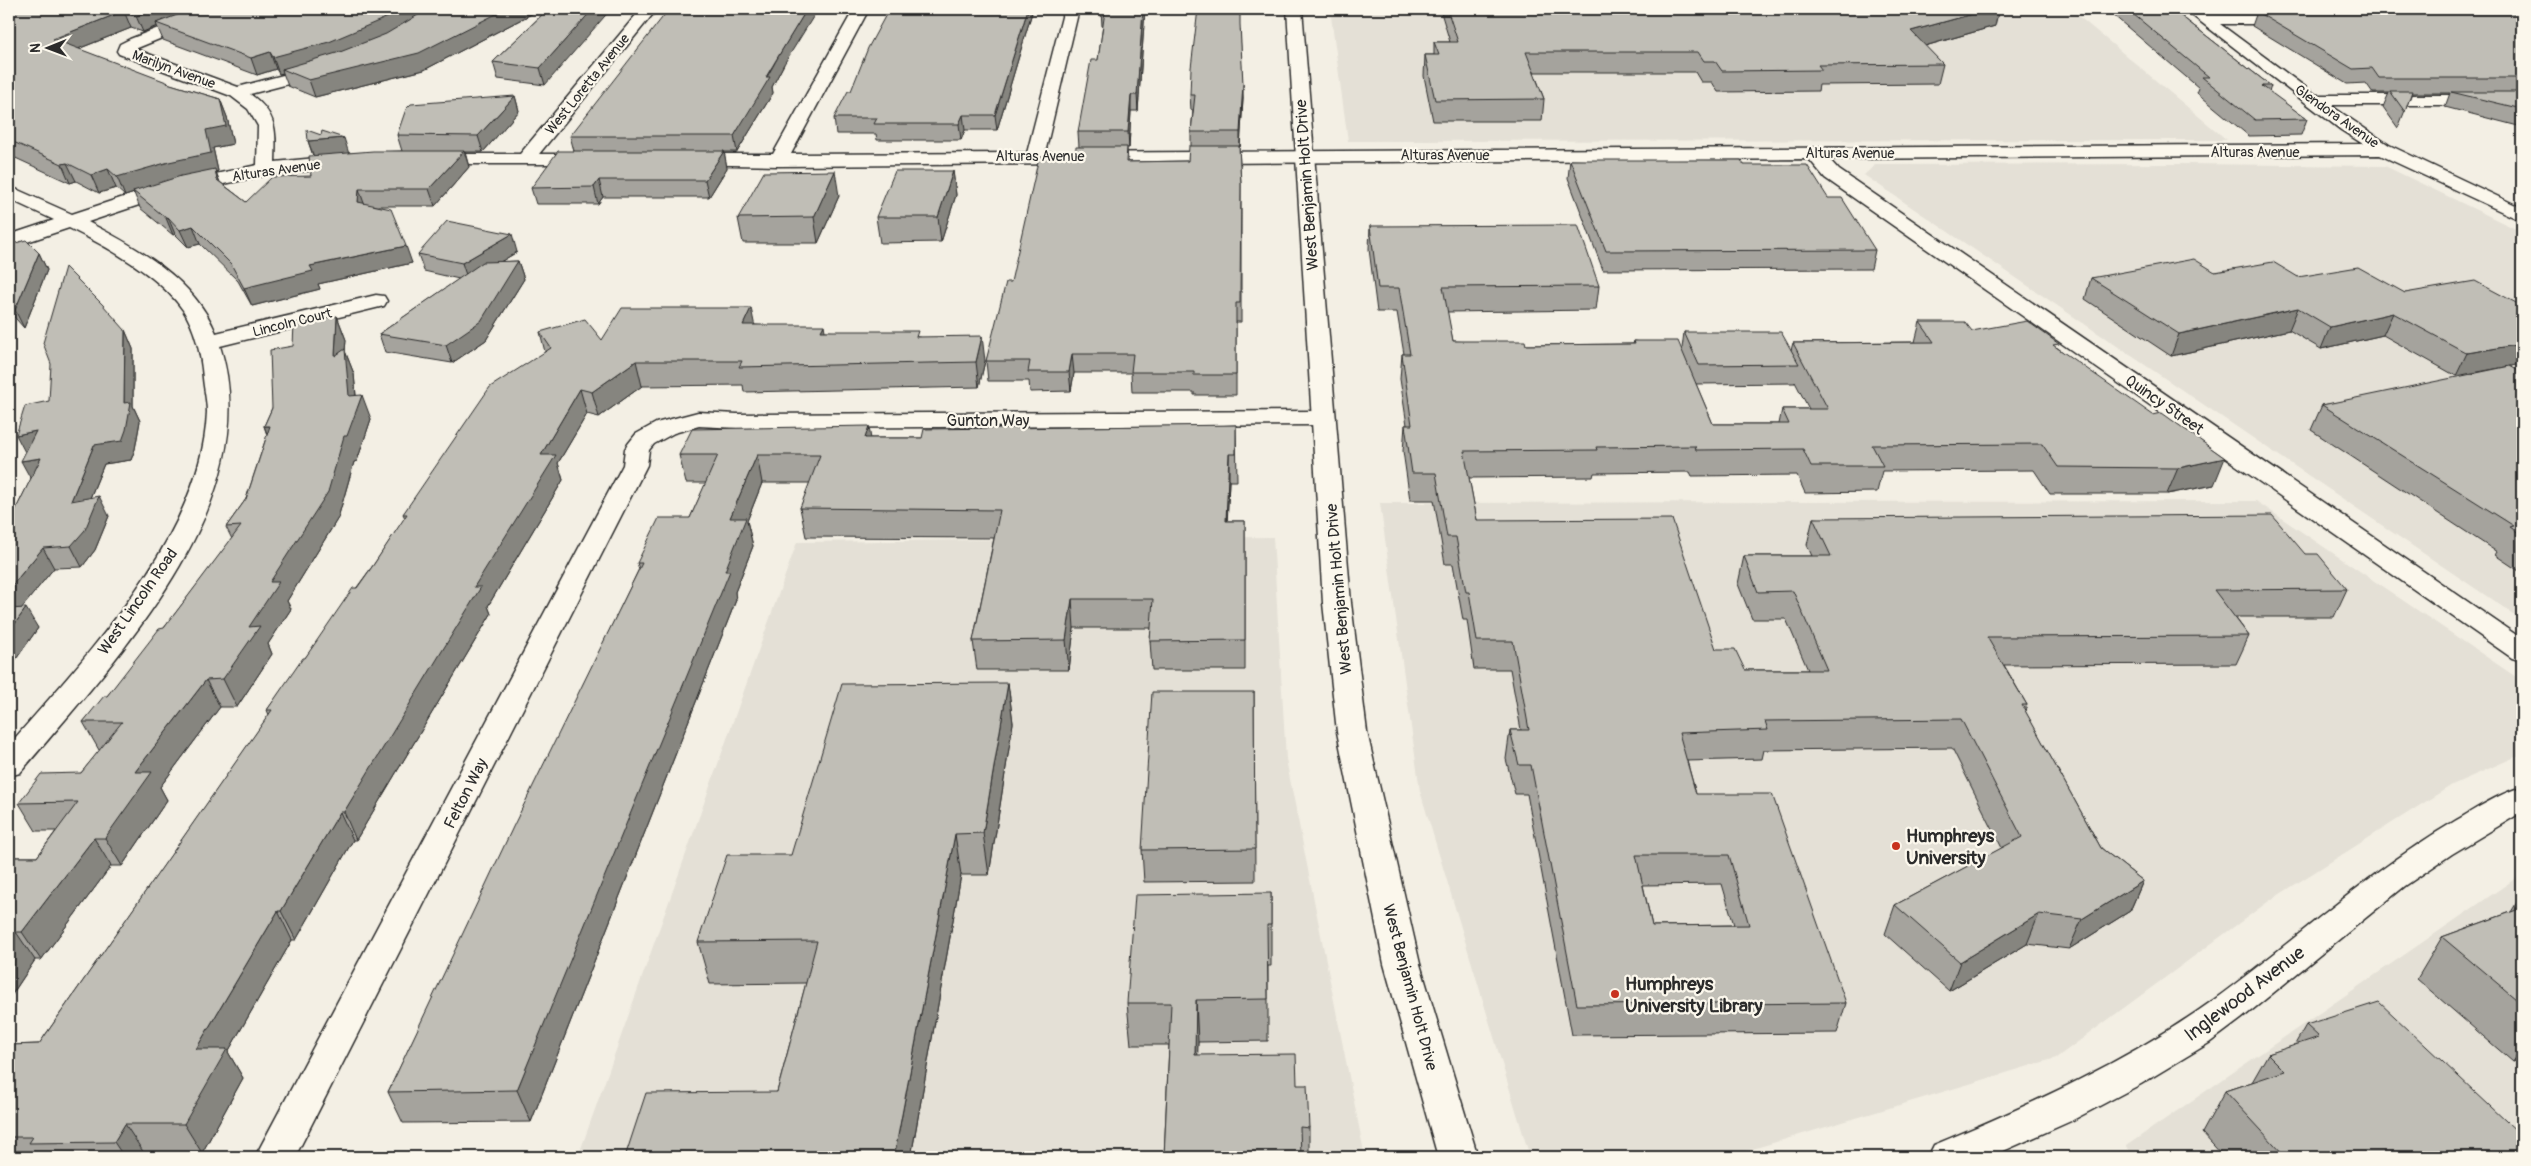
<svg xmlns="http://www.w3.org/2000/svg" width="2531" height="1166" viewBox="0 0 2531 1166" font-family="Pangolin,sans-serif">
	<rect width="100%" height="100%" fill="#f3efe4"/>
	<filter id="ink" filterUnits="userSpaceOnUse"><feTurbulence type="fractalNoise" baseFrequency=".02" numOctaves="2"/><feDisplacementMap in="SourceGraphic" scale="10" xChannelSelector="R" yChannelSelector="G"/><feConvolveMatrix kernelMatrix="1 2 1 2 8 2 1 2 1" color-interpolation-filters="sRGB"/></filter>
	<g filter="url(#ink)">
		<path fill="#e4e0d6" d="M1330 9H2070L2227 140 1348 141Z
			M2179 164 2385 166 2522 232V620L1864 175 1875 165Z
			M2256 501 2522 681V754L2452 785 2269 901 2056 1058 1726 1157H1530L1420 791 1380 503Z
			M1273 537 1286 759 1365 1157H578L797 542Z
			M2522 874V1157H2135L2126 1146Z"/>
		<g fill="none" stroke-linecap="round" stroke-linejoin="round">
			<defs>
				<path id="minor" d="M207 9H228L225 12 135 49 238 87 321 65 327 66 329 70 327 74 250 94C278 115 276 130 275 162L347 155 354 157 356 161 354 165 347 167 266 175 163 197 88 222C138 248 194 279 216 333L376 295 384 296 387 301 384 306 220 346C270 502 112 663 20 773L9 776V745C86 656 202 536 207 412 207 401 204 389 203 378 201 355 196 330 183 310 159 275 106 246 69 228L9 248V235L54 220 9 199V186L72 214 151 188 257 165 258 126 248 109 231 96 119 54 117 51 120 44 130 39Z
					M641 9H657L539 154H589L596 156 598 160 596 164H423L421 160 423 156 430 154H520Z
					M854 9H869L791 154 1027 153 1064 9H1079L1045 153 2363 144 2341 130 2184 9H2200L2208 14 2295 16 2298 19 2295 22 2290 24H2220L2316 95H2522V105H2330L2389 145 2522 208V221L2380 155 1829 159 1839 170 2522 639V661L2512 658 1825 178 1809 159 779 166 680 164 678 160 680 156 687 154H773Z
					M1324 411 1332 413 1336 418 1332 423 1324 425 737 428 699 426 674 433 654 444 649 450 647 465 295 1157H255L623 465 625 449 628 444 636 434 656 423 698 412 737 414Z
					M2522 787V812L2452 854 2405 886 2241 1019 2209 1043 2141 1084 2071 1121 1990 1157H1928L1934 1145C2032 1104 2129 1061 2215 999 2297 939 2367 873 2455 821 2476 809 2498 794 2522 787Z"/>
				<path id="major" d="M1287 9H1302L1351 603 1367 732 1420 964 1478 1157H1438L1384 964 1337 732 1323 603Z"/>
			</defs>
			<use href="#minor" stroke="#2b2b2b" stroke-width="3"/>
			<use href="#major" stroke="#2b2b2b" stroke-width="3"/>
			<use href="#minor" fill="#fbf7ec" fill-rule="evenodd"/>
			<use href="#major" fill="#fbf7ec" fill-rule="evenodd"/>
		</g>
		<path fill="#a5a39d" stroke="#2b2b2b" fill-rule="evenodd" d="M9 9H541L424 70 315 97 288 86 283 73 279 74 276 69 257 75 163 40 157 26 143 32 131 28 78 49 170 84 220 99 227 117 233 144 213 148 218 171 216 172 220 182 246 202 311 176 313 156 308 141 349 153 402 151 397 135 515 96 519 111 483 152H465L469 167 435 206H378L412 263 318 284 320 289 252 306 238 281 200 244 188 247 175 234 173 235 140 208 134 193 125 196 116 188 99 193 76 181 70 183 9 155Z
			M548 9 545 85 498 79 493 62Z
			M1033 9 997 130H965L961 140H877L876 134H836L834 118Z
			M1145 9 1138 111H1131L1129 148H1127L1128 162 1188 161 1191 146V132L1193 110H1191L1190 95 1240 29 1243 99 1240 147H1239L1241 184V322H1236V395H1194V392H1132L1131 373H1074L1071 391 1030 392 1029 381H988L986 361 1011 282 1079 147 1078 132 1098 60 1103 26H1102L1101 11Z
			M1440 9H1820V11L1995 26 1925 46 1943 64 1938 84 1819 85 1818 91 1718 92 1712 82H1701L1695 72H1534L1544 99 1542 121H1433L1424 76 1425 55H1434V42H1450Z
			M2106 9H2172L2271 86 2269 92 2307 119 2301 135 2249 136 2197 93 2199 88Z
			M2225 9H2522V127L2445 107 2450 93H2412L2398 128 2383 107 2389 93H2373L2366 83 2347 84 2252 26 2257 12H2229Z
			M784 64 772 87 773 93 737 152H724L727 168 709 197H603L598 204H536L531 188 574 151 570 136Z
			M1570 160 1744 165 1828 198 1875 250 1871 269 1603 270 1568 178Z
			M953 171 956 195 941 242 880 243 876 217Z
			M839 196 818 243H743L738 218Z
			M1370 226 1599 286 1596 310 1447 312 1453 341 1526 345 1633 344 1634 341 1682 349 1684 332 1791 350 1793 343 1915 342 1920 322 1972 331 2058 348 2214 485 2167 494H2050L2034 470 1882 471 1877 492 1805 493 1797 475 1692 476 1690 472 1594 473 1593 477 1469 478 1477 520 1716 649 1745 670H1808L1786 619H1752L1738 584 1744 556H1812L1807 545 1813 518 2305 554 2347 589 2334 617H2235L2249 636 2236 664 2004 665 2027 705 2025 711 2101 848 2143 881 2130 911 2069 949 2027 944 1949 991 1885 934 1895 905 2002 848 1952 748 1764 750 1762 759 1687 761 1696 794 1846 1003 1837 1033 1572 1035 1527 794H1515L1506 759 1510 730H1521L1510 669H1474L1467 620H1463L1453 564H1445L1434 500H1410L1403 451 1405 425H1407L1400 379 1402 354H1404L1397 312H1377L1369 249ZM1795 382 1809 409H1782L1779 424H1713L1696 384 1795 383ZM1722 884 1734 925 1652 926 1643 885Z
			M9 245 39 253 47 270 24 328 9 311Z
			M517 252 500 262 518 261 524 279 486 340 452 363 385 352 379 334 459 279 424 271 418 254Z
			M2215 272 2298 277 2405 293 2522 306 2456 376 2383 335 2321 349 2289 330 2171 356 2085 299 2091 278Z
			M337 316 346 340 345 351 354 374 356 395 371 419 357 461 354 462 338 518 287 601 291 609 268 644 272 654 237 707H220L160 787 167 800 122 866H111L41 960H35L9 999V857H37L56 831H36L19 803 81 773 100 750H99L83 722 107 696 164 628 232 539 226 527 246 499 267 435 264 426 272 408 293 346Z
			M755 325 825 331 919 337 985 361 979 387 744 392 743 385 642 386 599 417 587 414 558 463 563 480 488 606 491 614 356 840H353L296 940H292L228 1052 243 1078 202 1153H144L141 1157H9V1045L39 1044 269 715 267 710 374 564 405 518 403 514 545 352 540 332 602 340Z
			M125 330 133 349V406L140 421 135 449 131 460 104 464 90 498 109 516 95 550 82 567 54 568 21 608 38 628 9 669V523L31 479 49 401Z
			M2522 373V573L2495 555 2497 552 2311 430 2322 405Z
			M1236 425 1237 481H1229L1227 521H1245V670H1152L1150 641 1151 628H1074L1069 670H977L973 641 994 538 806 537 800 508 810 483H762L747 521 753 546 735 592 736 600 531 1122 403 1123 388 1092 639 569 637 563 690 518 706 483H686L679 455 871 438H922Z
			M1008 683 1013 723 989 875H961L911 1157H625L777 1092 806 983 710 984 698 942 791 855Z
			M1254 692 1255 881 1144 882 1142 850Z
			M1271 893V966H1268V1041L1198 1042 1197 1055 1297 1085 1309 1128V1157H1164L1169 1045H1131L1127 1003Z
			M2522 894V1058L2513 1062 2417 979 2442 937 2511 912Z
			M2306 1025 2522 1157H2224L2202 1133 2225 1091 2252 1082 2268 1054 2294 1046Z"/>
		<path fill="#86857f" stroke="#2b2b2b" d="M155 9H202L156 23 157 26 143 32 136 16Z
			M401 9H431L393 33 334 58 282 69 283 73 279 74 273 57Z
			M506 9H541L424 70 315 97 309 80Z
			M593 9H611L545 85 540 68Z
			M807 9H818L784 64 772 87 773 93 737 152 734 136 782 50Z
			M1028 9H1033L997 130 995 115Z
			M1143 9H1145L1138 111 1137 95Z
			M1991 9H1999L1995 26 1907 51 1911 31Z
			M124 11 131 28 60 56 53 39Z
			M270 52 276 69 257 75 251 58Z
			M1243 84V99L1240 147V132Z
			M1131 95V111L1129 148 1128 132Z
			M515 96 519 111 483 152 478 136Z
			M220 99 227 117 233 144 213 148 218 171 216 172 221 186 133 191 134 193 125 196 117 177 206 130Z
			M963 115 965 130 961 140 959 124Z
			M344 138 349 154 314 157 308 141Z
			M464 151 469 167 435 206 429 189Z
			M724 151 727 168 709 197 705 180Z
			M67 163 76 181 70 183 62 164Z
			M108 169 116 188 99 193 91 175Z
			M835 171 839 196 818 243 814 217Z
			M953 171 956 195 941 242 938 217Z
			M599 180 603 197 598 204 594 187Z
			M359 189 365 206 358 202Z
			M168 217 175 234 173 235 166 218Z
			M193 226 200 244 188 247 180 230Z
			M512 234 517 252 468 281 462 263Z
			M406 246 412 263 318 284 320 289 252 306 244 288 310 266Z
			M39 253 47 270 24 328 15 310Z
			M518 261 524 279 486 340 452 363 446 345Z
			M751 308 756 332 743 325Z
			M2298 308 2289 330 2171 356 2179 334Z
			M2393 313 2383 335 2321 349 2330 327Z
			M337 316 346 340 345 351 354 374 357 408 362 395 371 419 357 461 354 462 338 518 287 601 291 609 268 644 272 654 237 707 223 679 270 582 335 356Z
			M824 325 828 349 821 331Z
			M125 330 133 349V406L140 421 135 449 131 460 104 464 81 520 71 501 94 445 124 403Z
			M982 336 985 361 979 387 976 362Z
			M2522 344V364L2456 376 2467 353Z
			M1072 354 1074 373 1071 391 1069 372Z
			M636 361 642 386 599 417 592 392Z
			M580 389 587 414 558 463 563 480 488 606 491 614 356 840 344 812 474 587 541 455Z
			M264 426H270L274 452Z
			M869 426 873 453 865 438Z
			M36 431 26 454 16 435Z
			M1229 454V481L1226 550V521Z
			M757 455 762 483 747 521 753 546 735 592 736 600 531 1122 517 1090 725 571 730 518Z
			M41 458 32 481 21 461Z
			M2225 458 2214 485 2167 494 2178 468Z
			M99 496 109 516 95 550 82 567 71 546Z
			M43 548 54 568 9 624V589Z
			M1072 599 1074 628 1069 670 1066 640Z
			M26 608 38 628 9 669V632Z
			M206 680 220 707 160 787 167 800 122 866 105 838 135 772Z
			M1008 683 1013 723 989 875 983 833Z
			M340 812 353 840 296 940 281 911Z
			M955 834 961 875 911 1157H894Z
			M94 838 111 866 41 960 22 932Z
			M2143 881 2130 911 2069 949 2082 919Z
			M278 911 292 940 228 1052 243 1078 202 1153 184 1124 196 1049Z
			M2039 914 2027 944 1949 991 1960 962Z
			M16 932 35 960 9 999V942Z
			M1196 1000 1198 1042 1197 1096 1195 1055Z
			M2522 1048V1058L2513 1062Z
			M125 1124 144 1153 141 1157H124L114 1142Z"/>
		<path fill="#c0beb6" stroke="#2b2b2b" fill-rule="evenodd" d="M9 9H155L136 16 124 11 53 39 169 83H167L220 99 226 126 206 130 211 153 169 162 117 177 108 169 91 175 67 163 62 164 9 140Z
			M193 9H401L388 17 329 42 273 57 270 52 251 58 156 23Z
			M428 9H506L419 53 309 80 282 69 340 52 386 34Z
			M548 9H593L540 68 493 62Z
			M669 9H807L782 50 766 77H770L734 136H570Z
			M889 9H1028L995 115H963L959 124H874L877 118H834L848 91H851L868 48Z
			M1102 9H1143L1137 95H1131L1128 132H1078L1091 60H1098L1105 11H1101Z
			M1198 9H1240V24L1243 84 1240 132H1191L1195 95H1190L1191 68Z
			M1447 9H1820V11L1827 9H1991L1911 31 1943 64 1818 65 1822 70 1722 71 1715 61H1704L1698 52H1526L1544 99 1435 100 1425 55H1439L1434 42H1458Z
			M2127 9H2172L2271 86H2262L2307 119 2255 120 2202 77H2209Z
			M2410 9H2522V78H2379L2372 68 2353 69 2257 12Z
			M2390 91H2412L2405 112Z
			M2451 92H2522V109Z
			M515 96 478 136 397 135 406 109 411 104Z
			M307 130 321 135 322 131 344 138 308 141Z
			M1189 146H1239L1241 184 1240 303H1236V375H1194V372H1131L1133 354H1072L1069 372H1028L1030 361H986L1006 282H1011L1039 157H1075L1076 147H1127L1126 162 1188 161Z
			M373 151H464L429 189H359L358 202 391 209 406 246 310 266 313 271 244 288 231 264 193 226 180 230 168 217 166 218 133 191 181 176 215 169 217 180 246 202 272 177 311 176 309 156Z
			M558 151H724L705 180H599L594 187 531 188Z
			M1570 160H1741L1744 165H1807L1828 198H1842L1875 250 1606 251Z
			M835 171 814 217 738 218 764 172Z
			M895 171H953L938 217H876Z
			M447 221 512 234 462 263 418 254Z
			M1578 225 1599 286 1443 287 1453 341H1525L1526 345 1635 344 1634 341H1678L1713 424H1789L1782 409H1828L1793 343 1934 342 1920 322H1965L1972 331 2027 321 2059 344 2053 345 2153 415 2162 413 2225 458 2178 468 2058 467 2042 444 1872 445 1883 466H1811L1803 449 1696 450 1695 446 1596 447 1597 450 1464 451 1477 520 1672 519 1716 649H1735L1745 670H1827L1793 591 1758 592 1744 556H1831L1813 518 2272 515 2305 554H2318L2347 589 2214 590 2249 636 1987 637 2027 705H2022L2101 848 2143 881 2082 919 2039 914 1960 962 1895 905 2022 837 1961 719 1765 721 1768 730 1679 733 1696 794H1772L1846 1003 1577 1005 1531 765H1519L1510 730H1529L1513 641H1477L1469 592H1466L1456 537H1447L1436 473H1412L1405 425H1412L1402 354H1410L1399 288H1378L1370 226ZM1636 855H1729L1749 925 1652 926Z
			M26 240 39 253 15 310 9 302V245Z
			M2194 259 2215 272 2273 262 2298 277 2358 267 2405 293 2475 281 2522 306V344L2467 353 2393 313 2330 327 2298 308 2179 334 2091 278Z
			M518 261 481 321 446 345 379 334 483 262Z
			M65 267 103 305 125 330 124 403 131 402 126 430 122 441 94 445 71 501 99 496 85 530 71 546 43 548 9 589V523L41 458 21 461 36 431 16 435 25 406 49 401 51 364 43 343Z
			M622 308H751L743 325H824L821 331H918L916 337 982 336 976 362 739 367 742 361H636L592 392 580 389 541 455H556L474 587H481L344 812H340L281 911H278L196 1049H227L184 1124H125L114 1142 29 1143 33 1137H9V1045L39 1044 272 710H267L303 658H305L353 588H357L374 564 407 514H403L490 387 551 348 540 332 585 319 602 340Z
			M337 316 335 356 345 349 349 396 362 395 347 436H344L328 492 270 582H279L249 627 260 626 223 679 206 680 135 772H152L105 838H94L22 932H16L9 942V857H37L78 802 19 803 41 774 81 773 122 722H83L104 696H107L159 629 164 628 241 526 226 527 246 499 270 426H264L272 408 270 350 293 346 294 323Z
			M1684 332H1781L1799 364 1699 365Z
			M2510 366 2522 373V535L2510 527 2514 526 2322 405Z
			M1236 425V454H1229L1226 521H1245V640L1150 641 1153 599H1072L1066 640 973 641 1000 510 800 508 820 455H757L730 518H746L725 571H730L517 1090 388 1092 513 827 642 563H637L659 518H690L718 455H679L692 429 869 426 865 438H922L924 429Z
			M26 608 9 632V609Z
			M1008 683 983 833 955 834 894 1157H625L646 1093 777 1092 817 941 698 942 727 855H791L842 684Z
			M1152 692H1254L1255 849 1142 850Z
			M1271 893V925H1267L1268 999 1196 1000 1195 1055 1296 1054 1297 1085H1307L1309 1128 1300 1127 1301 1157H1164L1171 1003H1127L1135 895Z
			M2522 908V1004L2442 937Z
			M2379 1002 2522 1136V1157H2286L2225 1091 2285 1071 2268 1054 2319 1037 2306 1025Z"/>
	</g>
	<g fill="#c8321e" stroke="#fbf7ec" stroke-width="2">
		<circle cx="1896" cy="846" r="5"/>
		<circle cx="1615" cy="994" r="5"/>
	</g>
	<g text-anchor="middle" stroke-width="4.5" stroke-linejoin="round" paint-order="stroke">
		<g font-size="14" fill="#2b2b2b" stroke="#fbf7ec">
			<text transform="translate(174 69) rotate(20)" y="5">Marilyn Avenue</text>
			<text transform="translate(587 84) rotate(-51)" y="5">West Loretta Avenue</text>
			<text transform="translate(2337 116) rotate(35)" y="5">Glendora Avenue</text>
			<text x="2255" y="157">Alturas Avenue</text>
			<text x="1850" y="158">Alturas Avenue</text>
			<text x="1445" y="160">Alturas Avenue</text>
			<text x="1040" y="161">Alturas Avenue</text>
			<text transform="translate(276 170) rotate(-8)" y="5">Alturas Avenue</text>
			<text transform="translate(292 322) rotate(-14)" y="5">Lincoln Court</text>
		</g>
		<g font-size="16" fill="#2b2b2b" stroke="#fbf7ec">
			<text transform="translate(1306 185) rotate(-94)" y="6">West Benjamin Holt Drive</text>
			<text transform="translate(2165 404) rotate(35)" y="6">Quincy Street</text>
			<text x="988" y="426">Gunton Way</text>
			<text transform="translate(1338 589) rotate(-95)" y="6">West Benjamin Holt Drive</text>
			<text transform="translate(137 601) rotate(-55)" y="6">West Lincoln Road</text>
			<text transform="translate(465 793) rotate(-63)" y="6">Felton Way</text>
			<text transform="translate(1411 987) rotate(75)" y="6">West Benjamin Holt Drive</text>
		</g>
		<g font-size="19" font-weight="bold" fill="#2b2b2b" stroke="#fbf7ec" text-anchor="start">
			<text x="1906" y="842">Humphreys<tspan x="1906" dy="22">University</tspan></text>
			<text x="1625" y="990">Humphreys<tspan x="1625" dy="22">University Library</tspan></text>
		</g>
		<g font-size="19" fill="#2b2b2b" stroke="#fbf7ec">
			<text transform="translate(2244 993) rotate(-37)" y="7">Inglewood Avenue</text>
		</g>
	</g>
	<rect width="2531" height="1166" fill="none" stroke="#fbf7ec" stroke-width="30"/>
	<rect x="15" y="15" width="2501" height="1136" fill="none" stroke="#2b2b2b" stroke-width="2" filter="url(#ink)"/>
	<g transform="translate(48 48) rotate(269)" stroke="#fbf7ec" stroke-width="4" paint-order="stroke">
	<path d="M0-4L9 19L0 12L-9 19Z" fill="#2b2b2b"/>
	<text y="-8" font-size="14" font-weight="bold" text-anchor="middle" fill="#2b2b2b">N</text>
	</g>
</svg>
